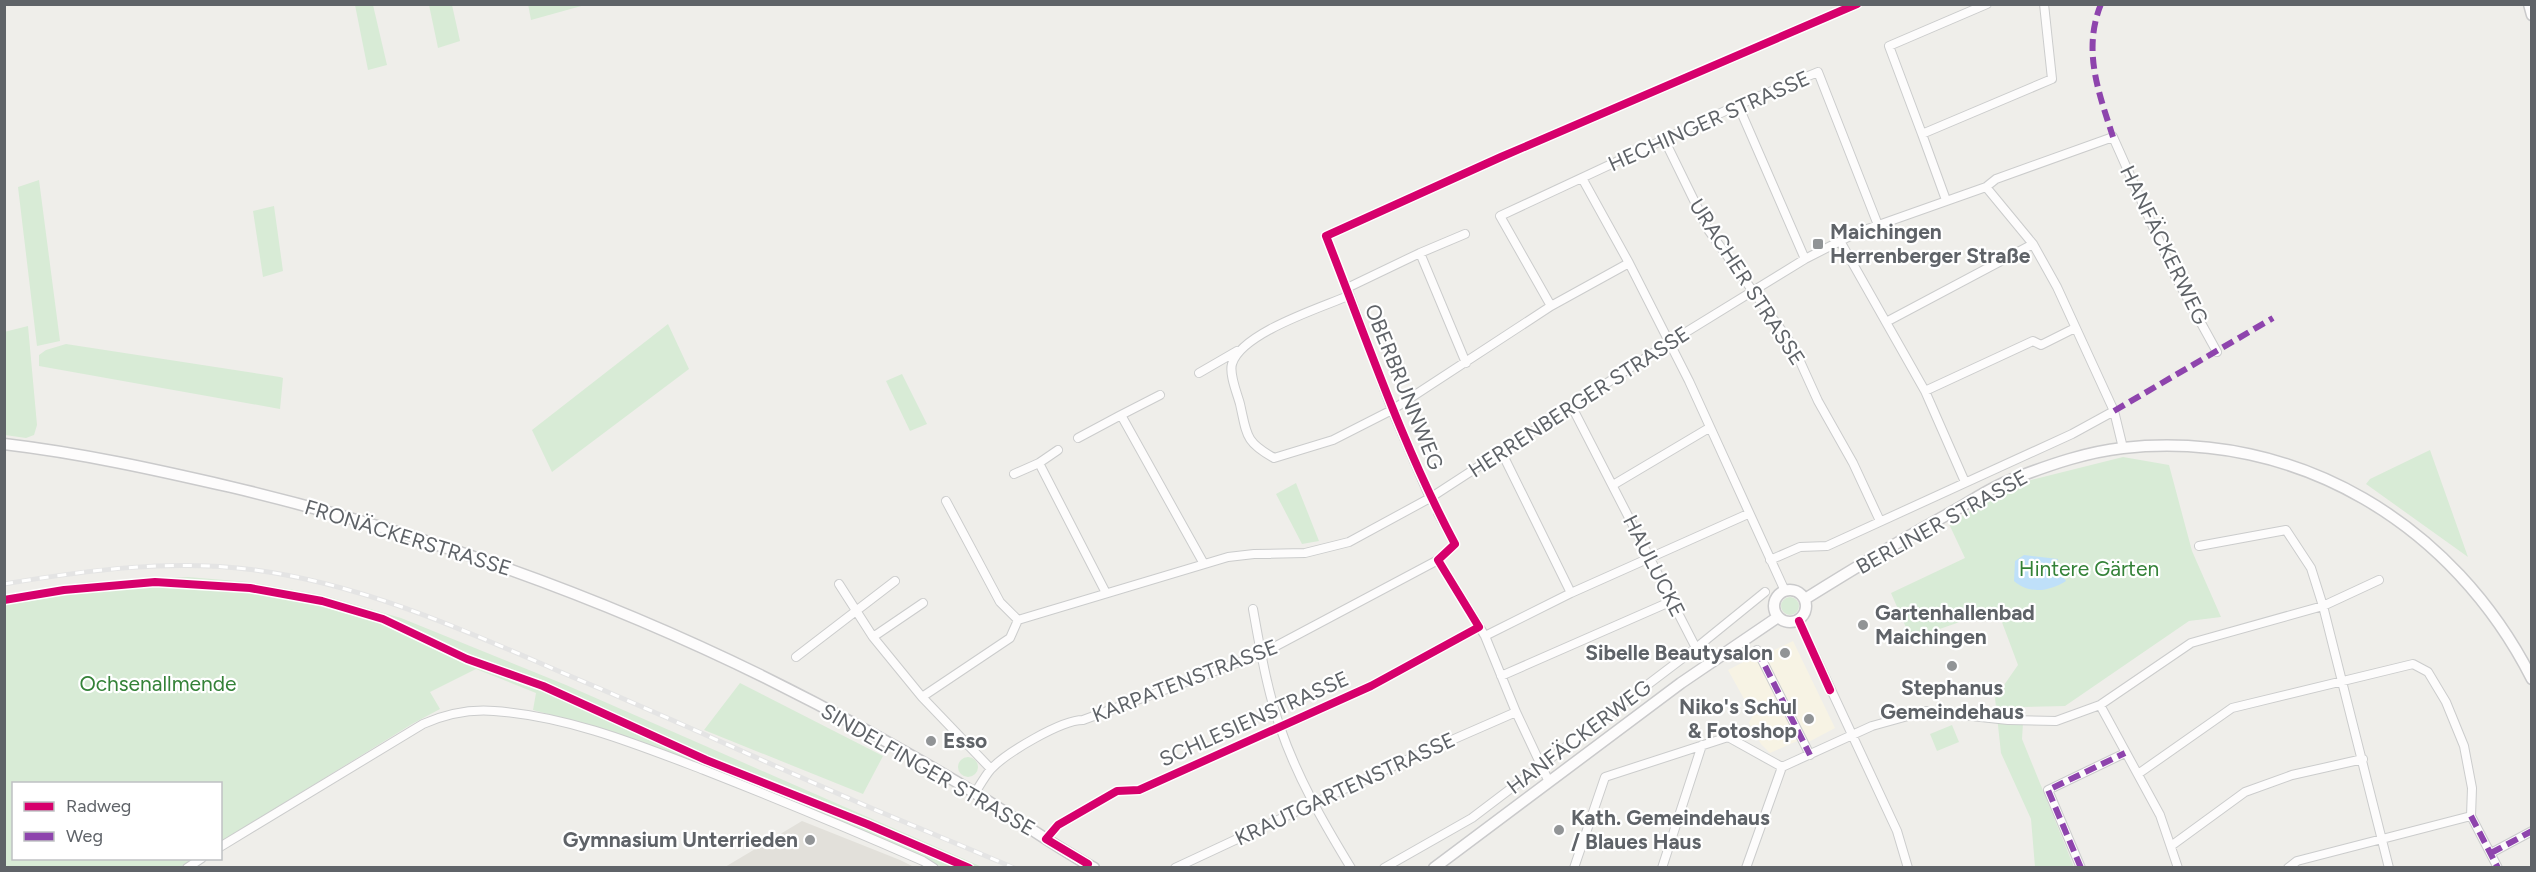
<svg xmlns="http://www.w3.org/2000/svg" width="2536" height="872" viewBox="0 0 2536 872" font-family="Figtree,sans-serif">
	<rect width="100%" height="100%" fill="#efeeea"/>
	<path fill="#f7f3e4" d="M1793 641 1835 728 1801 746 1797 741 1770 753 1761 744 1749 723 1753 715 1728 670 1755 656 1756 659Z"/>
	<path fill="#e2e0da" d="M802 821 900 860 914 867H725Z"/>
	<path fill="#d8ebd6" d="M528 4H585V5L531 20Z
		M355 5H373L387 65 368 70Z
		M429 5H452L460 41 438 48Z
		M39 180 60 341 37 346 18 187Z
		M274 206 283 271 263 277 253 211Z
		M668 324 689 369 552 472 532 430Z
		M28 326 37 425 34 435 26 438 5 435 4 332Z
		M66 344 280 377 283 378 280 409 39 366V355L46 350Z
		M902 374 927 424 910 431 886 381Z
		M2430 450 2468 557 2366 484 2370 479Z
		M2123 457 2169 465 2192 551 2221 617 2189 621 2065 706 2024 707 2022 739 2074 867H2035L2031 819 2001 753 1995 698 2018 665 1997 609 1911 639 1891 593 1965 558 1949 524 2015 484Z
		M1296 483 1319 541 1302 544 1276 494Z
		M188 577 248 582 322 595 401 618 566 685 982 867H942L913 852 713 768 608 730 533 710 536 693 476 669 430 692 440 709 412 724 221 842 220 784H14V858L194 859 180 867 5 868V597L86 582Z
		M1781 606a9 9 0 1 1 18 0a9 9 0 1 1-18 0Z
		M740 683 883 756 863 794 704 730Z
		M1952 725 1959 742 1937 751 1930 734Z
		M958 767a10 10 0 1 1 20 0a10 10 0 1 1-20 0Z"/>
	<path fill="#bfe0f9" d="M2024 555 2058 559 2055 565 2066 581C2050 591 2030 595 2014 581L2015 561Z"/>
	<g fill="none" stroke-linecap="round" stroke-linejoin="round">
		<defs>
			<path id="street" d="M1987 4 1889 46 1922 134 2052 79 2044 4
				M1738 105 1805 259
				M1922 134 1946 200
				M1664 139 1709 231 1793 346 1818 401 1853 463 1880 521
				M1582 178 1629 263 1689 381 1785 591
				M1986 187 2033 244 2057 287 2114 411 2123 448
				M1840 241 1925 391 1965 482
				M1420 253 1465 234
				M1348 296C1320 308 1241 333 1232 364 1229 374 1237 393 1240 404 1247 435 1245 442 1274 458L1333 440 1392 410 1551 306 1629 263
				M1551 306 1500 216 1738 105 1818 72 1878 225
				M1888 321 2033 244
				M1199 373 1237 351
				M1925 391 2033 341 2041 345 2075 328
				M1160 395 1121 415 1204 564
				M1572 407 1696 648
				M1078 438 1121 415
				M1502 453 1571 593
				M1039 463 1106 593
				M1014 474 1039 463 1058 450
				M1613 485 1709 428
				M1430 498 1392 410 1347 288 1420 253 1466 363
				M946 501 1000 602 1018 620 1228 557 1254 554 1305 553 1349 542 1430 498 1670 342 1805 259 1856 233 1986 187 1996 179 2113 137 2174 274 2217 352
				M2199 546 2286 530 2311 568 2323 606 2389 868
				M1438 560 1485 636 1516 712 1549 782
				M1770 560 1800 547 1827 546 2072 434 2114 411
				M839 584 873 637 922 697 991 769
				M1253 609C1260 648 1267 690 1280 727 1297 777 1323 822 1351 868
				M1799 621 1897 831 1908 868
				M1485 636 1571 593 1748 514
				M873 637 923 603
				M1757 650 1810 755
				M796 657 895 581
				M1501 676 1672 601
				M922 697 1010 638 1018 620
				M2100 705 2160 815 2178 868
				M2138 774 2232 708 2413 664 2428 672 2446 702 2464 746 2472 788 2471 816 2297 861 2288 868
				M975 793C980 785 985 776 991 769 1006 753 1061 720 1083 720L1261 654 1438 560 1455 544 1438 513
				M2471 816 2498 868
				M1046 839 1058 825 1117 791 1139 790 1371 686 1479 627
				M2171 846 2245 792 2292 775 2363 759
				M220 847 423 724C446 714 469 709 494 711 567 716 636 744 704 770 778 799 850 829 923 861L934 868
				M2491 853 2532 831
				M187 868 202 858
				M1175 868 1413 757 1516 712
				M1384 868 1472 818 1696 648 1765 592
				M1574 868 1605 777 1728 737 1782 767 1872 726 1926 711 2008 720 2056 721 2100 705 2191 643 2323 606 2379 580
				M1662 868 1702 745
				M1746 868 1782 767
				M2081 868 2048 790 2125 753"/>
			<path id="secondary" d="M2529 4 2532 15
				M4 444C81 453 157 470 231 487 454 540 670 621 871 733 907 753 943 773 978 795 1017 819 1054 846 1094 868
				M1774 606a16 16 0 1 1 32 0a16 16 0 1 1-32 0Z
				M1805 599C1853 569 1901 540 1950 513 1972 501 1994 485 2018 477 2052 464 2087 452 2123 448 2298 429 2454 525 2532 679
				M1434 868 1681 683 1778 617"/>
		</defs>
		<use href="#street" stroke="#cbcccc" stroke-width="10"/>
		<use href="#secondary" stroke="#cacacb" stroke-width="13"/>
		<use href="#street" stroke="#fdfcfc" stroke-width="8"/>
		<use href="#secondary" stroke="#fdfcfc" stroke-width="10"/>
		<defs>
			<path id="rail" d="M4 584C88 570 170 559 255 570 367 585 468 632 570 676 666 716 760 760 855 801 908 824 961 845 1014 868"/>
		</defs>
		<use href="#rail" stroke="#e4e4e4" stroke-width="5"/>
		<use href="#rail" stroke="#fff" stroke-width="3" stroke-dasharray="9" stroke-linecap="butt"/>
		<path stroke="#8e44ad" stroke-width="6" stroke-dasharray="12 6" stroke-linecap="butt" d="M2101 4C2082 51 2099 93 2113 137
			M2114 411 2273 318
			M1757 650 1810 755
			M2471 816 2498 868
			M2491 853 2532 831
			M2081 868 2048 790 2125 753"/>
		<defs>
			<path id="cycleway" d="M4 600 64 590 155 582 250 588 322 601 383 619 467 659 543 686 706 760 867 824 969 868
				M1799 621 1830 690
				M1086 868 1088 864 1046 839 1058 825 1117 791 1139 790 1371 686 1479 627 1438 560 1455 544C1402 445 1367 340 1326 236L1501 157 1857 4"/>
		</defs>
		<use href="#cycleway" stroke="#fff" stroke-width="11"/>
		<use href="#cycleway" stroke="#d6006c" stroke-width="8"/>
	</g>
	<g fill="#919496" stroke="#fff" stroke-width="2">
		<rect x="1812" y="238" width="12" height="12" rx="3"/>
		<circle cx="1863" cy="625" r="6"/>
		<circle cx="1785" cy="653" r="6"/>
		<circle cx="1952" cy="666" r="6"/>
		<circle cx="1809" cy="719" r="6"/>
		<circle cx="931" cy="741" r="6"/>
		<circle cx="1559" cy="830" r="6"/>
		<circle cx="810" cy="840" r="6"/>
	</g>
	<g text-anchor="middle" stroke-width="4.5" stroke-linejoin="round" paint-order="stroke">
		<g font-size="21" fill="#5f6368" stroke="#fff">
			<text transform="translate(1709 121) rotate(-24)" y="7">HECHINGER STRASSE</text>
			<text transform="translate(2164 245) rotate(64)" y="7">HANFÄCKERWEG</text>
			<text transform="translate(1747 282) rotate(57)" y="7">URACHER STRASSE</text>
			<text transform="translate(1404 387) rotate(68)" y="7">OBERBRUNNWEG</text>
			<text transform="translate(1579 402) rotate(-33)" y="7">HERRENBERGER STRASSE</text>
			<text transform="translate(1942 522) rotate(-29)" y="7">BERLINER STRASSE</text>
			<text transform="translate(408 538) rotate(17)" y="7">FRONÄCKERSTRASSE</text>
			<text transform="translate(1654 566) rotate(63)" y="7">HAULUCKE</text>
			<text transform="translate(1185 681) rotate(-21)" y="7">KARPATENSTRASSE</text>
			<text transform="translate(1254 719) rotate(-24)" y="7">SCHLESIENSTRASSE</text>
			<text transform="translate(1579 737) rotate(-37)" y="7">HANFÄCKERWEG</text>
			<text transform="translate(928 770) rotate(30)" y="7">SINDELFINGER STRASSE</text>
			<text transform="translate(1345 789) rotate(-25)" y="7">KRAUTGARTENSTRASSE</text>
		</g>
		<g font-size="21" font-weight="bold" fill="#5f6368" stroke="#fff" text-anchor="start">
			<text x="1830" y="239">Maichingen<tspan x="1830" dy="24">Herrenberger Straße</tspan></text>
			<text x="1875" y="620">Gartenhallenbad<tspan x="1875" dy="24">Maichingen</tspan></text>
			<text x="1773" y="660" text-anchor="end">Sibelle Beautysalon</text>
			<text x="1952" y="695" text-anchor="middle">Stephanus<tspan x="1952" dy="24">Gemeindehaus</tspan></text>
			<text x="1797" y="714" text-anchor="end">Niko's Schul<tspan x="1797" dy="24">&amp; Fotoshop</tspan></text>
			<text x="943" y="748">Esso</text>
			<text x="1571" y="825">Kath. Gemeindehaus<tspan x="1571" dy="24">/ Blaues Haus</tspan></text>
			<text x="798" y="847" text-anchor="end">Gymnasium Unterrieden</text>
		</g>
		<g font-size="21" fill="#348238" stroke="#fff">
			<text x="2089" y="576">Hintere Gärten</text>
			<text x="158" y="691">Ochsenallmende</text>
		</g>
	</g>
	<rect width="2536" height="872" fill="none" stroke="#5f6368" stroke-width="12"/>
	<rect x="12" y="782" width="210" height="78" fill="#ffffff" stroke="#bfc1c3" stroke-width="1.5"/>
	<rect x="24" y="802" width="30" height="9" fill="#d6006c" stroke="#bfc1c3" stroke-width="1.5"/>
	<text x="66" y="812" font-size="18" fill="#5f6368">Radweg</text>
	<rect x="24" y="832" width="30" height="9" fill="#8e44ad" stroke="#bfc1c3" stroke-width="1.5"/>
	<text x="66" y="842" font-size="18" fill="#5f6368">Weg</text>
</svg>
